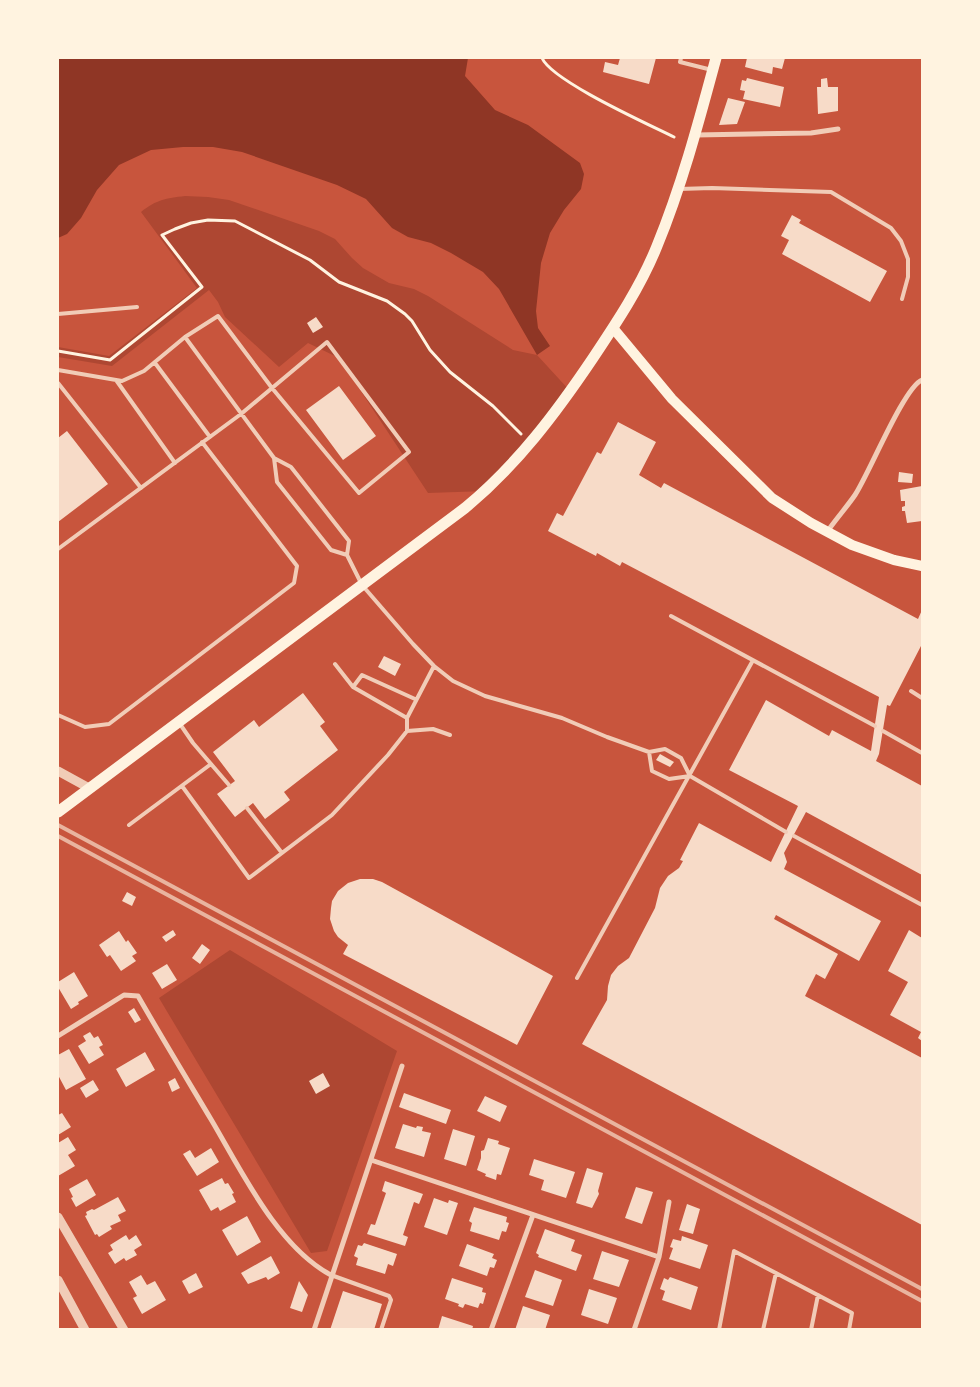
<svg xmlns="http://www.w3.org/2000/svg" width="980" height="1387" viewBox="0 0 980 1387" font-family="'Exo 2',sans-serif">
	<rect width="100%" height="100%" fill="#c8553d"/>
	<path fill="#ae4732" d="M185 196 208 197 229 200 319 231 335 239 352 258 363 268 389 283 414 289 428 296 513 350 537 355 571 392 486 491 428 493 339 358 308 343 279 367 225 317 218 302 209 290 112 366 58 357V347L109 356 197 288 141 212C156 200 166 198 185 196Z
		M230 950 397 1051 327 1251 311 1253 159 998Z"/>
	<path fill="#8f3625" d="M58 58H468L465 76 495 110 528 125 580 163 584 174 581 189 564 210 550 233 541 263 536 311 538 328 550 346 537 355 499 289 483 272 451 253 431 243 408 237 392 228 366 199 337 185 242 152 213 147H183L151 150 119 165 97 190 81 218 67 234 58 238Z"/>
	<path fill="#f7dbc8" d="M620 58H656L649 84 603 72 605 62 618 65Z
		M747 58H785L782 69 773 67 772 74 745 67Z
		M747 78 784 87 780 107 743 99 745 91 740 90 742 80 746 81Z
		M827 78 828 87H838V111L818 114 817 87H821V79Z
		M728 98 745 102 737 124 719 125Z
		M792 215 801 220 799 223 887 271 870 302 782 254 789 240 781 236Z
		M316 317 323 327 313 333 307 323Z
		M339 386 376 436 343 460 306 410Z
		M618 422 656 442 639 475 661 488 664 483 918 619 922 610V644L890 706 887 705 879 754 876 761 922 786V875L806 812 784 853 787 862 784 869 881 921 859 961 776 915 774 919 838 954 825 979 816 974 805 996 922 1058V1225L582 1044 607 1000 608 986 611 975 618 966 629 958 655 908 660 888 668 876 679 868 683 861 680 860 699 823 771 862 798 806 729 770 766 700 829 736 832 730 871 751 879 697 622 562 620 566 597 553 596 556 548 531 557 513 563 516 597 452 601 454Z
		M67 431 108 484 58 522V438Z
		M899 472 913 474 912 483 898 482Z
		M922 486V521L907 523 905 511H902V507L905 506V501H901L900 490Z
		M384 656 401 664 395 676 378 667Z
		M303 693 325 722 320 726 338 750 284 792 290 800 265 819 253 803 235 817 217 794 235 781 213 752 254 720 259 727Z
		M660 754 674 762 670 767 656 760Z
		M360 879H373L382 882 553 976 517 1045 343 954 348 945 338 937 334 931 330 919 331 908 332 901 338 891 348 883Z
		M127 892 136 897 132 906 122 901Z
		M173 930 176 935 166 942 162 937Z
		M909 930 922 938V1041L918 1038 921 1032 890 1015 908 982 888 971Z
		M119 931 126 942 128 940 137 953 132 956 136 961 121 971 110 955 107 957 99 945Z
		M202 944 210 950 200 964 192 958Z
		M167 964 177 980 162 989 152 973Z
		M74 972 88 996 78 1002 79 1004 71 1009 58 987V982Z
		M134 1008 141 1020 135 1023 128 1012Z
		M90 1032 94 1038 98 1036 103 1045 99 1047 104 1055 89 1064 78 1046 86 1041 83 1036Z
		M69 1049 86 1079 66 1090 58 1075V1055Z
		M145 1052 155 1070 126 1087 116 1069Z
		M323 1073 330 1086 316 1094 309 1081Z
		M175 1078 180 1088 172 1092 168 1082Z
		M93 1080 99 1090 86 1098 80 1088Z
		M404 1093 451 1110 446 1124 399 1107Z
		M485 1096 507 1106 500 1122 477 1111Z
		M62 1113 71 1127 58 1135V1115Z
		M403 1124 416 1128 417 1126 423 1127 422 1131 431 1133 424 1157 395 1148Z
		M453 1129 475 1136 466 1166 444 1159Z
		M68 1137 76 1150 68 1155 75 1166 58 1176V1143Z
		M488 1138 499 1141 498 1144 510 1148 501 1175 497 1174 496 1180 485 1176 486 1174 477 1170 481 1158V1151L484 1150Z
		M211 1148 219 1162 197 1176 183 1154 190 1150 195 1158Z
		M534 1159 575 1172 566 1198 541 1190 544 1180 529 1175Z
		M587 1168 603 1173 598 1191 599 1194 592 1208 576 1203Z
		M222 1178 225 1184 228 1183 234 1193 232 1194 236 1202 220 1211 218 1207 211 1211 199 1190Z
		M87 1179 96 1195 76 1207 71 1198 73 1197 69 1189Z
		M385 1181 423 1194 419 1204 414 1202 403 1235 408 1237 405 1246 367 1234 371 1224 375 1225 386 1193 382 1191Z
		M636 1187 653 1192 642 1224 625 1218Z
		M118 1197 126 1211 118 1215 121 1221 110 1226 112 1229 99 1237 97 1234 95 1235 85 1216 87 1215 86 1212 92 1209 94 1210Z
		M434 1198 448 1203 449 1200 458 1203 447 1235 424 1227Z
		M687 1204 700 1209 693 1234 679 1230Z
		M474 1207 507 1217 506 1222 509 1223 506 1232 502 1231 499 1240 470 1231 472 1223 469 1221Z
		M247 1216 261 1242 237 1256 222 1230Z
		M545 1229 575 1240 571 1251 582 1255 576 1271 538 1257 539 1255 536 1253Z
		M126 1235 129 1240 136 1235 142 1245 134 1250 137 1255 126 1261 124 1258 115 1264 108 1253 113 1250 110 1245Z
		M682 1236 708 1245 700 1269 669 1259 673 1248 670 1247 673 1239 681 1241Z
		M364 1243 397 1254 393 1266 388 1264 385 1274 356 1265 358 1258 354 1256 358 1245 362 1246Z
		M467 1244 494 1254 492 1258 497 1260 494 1268 490 1267 487 1276 459 1266Z
		M602 1251 629 1260 619 1287 593 1279Z
		M271 1256 280 1273 268 1280 266 1277 248 1284 241 1273Z
		M535 1270 562 1280 553 1306 525 1297Z
		M196 1273 203 1287 189 1294 182 1281Z
		M141 1275 147 1285 155 1281 166 1300 142 1314 133 1298 137 1296 129 1282Z
		M670 1277 698 1287 691 1310 662 1300 665 1291 660 1289 664 1278 668 1280Z
		M452 1278 483 1288 482 1292 486 1293 483 1304 480 1303 478 1308 465 1304 463 1308 458 1306 459 1304 445 1299Z
		M299 1281 308 1295 302 1312 290 1308Z
		M589 1289 617 1298 608 1324 581 1315Z
		M343 1291 382 1304 374 1330H330Z
		M523 1306 550 1315 545 1330H515Z
		M442 1316 473 1326 472 1330H438Z"/>
	<g fill="none" stroke-linecap="round" stroke-linejoin="round">
		<path stroke="#fff3e0" stroke-width="3" d="M542 58C552 81 648 124 674 137
			M58 351 110 360 202 287 162 235 175 229 191 223 208 220 235 221 310 260 339 282 387 301 405 314 412 321 430 350 450 372 493 406 521 434"/>
		<path stroke="#f1ccb7" stroke-width="4" d="M681 58 680 62 712 70
			M679 189 712 188 831 192 891 228 901 241 908 259V277L902 299
			M58 314 137 307
			M155 363 210 437
			M58 370 122 381 144 371 185 337 274 458
			M116 380 175 463
			M58 383 141 488
			M58 549 241 414 327 342 409 452 359 493 272 388 218 316 185 337
			M347 555 331 550 277 482 274 458 291 467 349 541 347 555 362 585 413 644 434 666 453 681 485 696 562 718 607 737 649 752 665 749 681 758 690 776 786 832
			M671 616 875 726
			M335 664 353 687
			M911 691 922 698
			M58 715 85 727 109 724 294 583 297 566 202 442
			M407 718 353 687 362 675 415 699
			M180 724 193 743 229 785
			M407 731V718L434 666
			M883 731 922 753
			M649 752 652 771 669 779 690 776
			M182 786 249 878 332 815 388 755 407 731 433 729 450 735
			M247 808 282 853
			M129 825 211 764
			M794 836 922 905
			M577 978 752 662
			M331 1275 389 1296 391 1300 381 1330
			M719 1330 734 1251 852 1313 849 1330
			M763 1330 776 1273
			M811 1330 818 1295"/>
		<path stroke="#f1ccb7" stroke-width="5" d="M696 135 811 133 838 129
			M827 532C836 519 846 508 855 495 869 474 904 387 922 380
			M58 1036 124 995 138 996C162 1038 187 1079 212 1121 242 1172 278 1247 331 1275
			M371 1160 659 1257
			M314 1330 402 1066
			M491 1330 533 1215
			M634 1330 659 1257 669 1202"/>
		<path stroke="#f1ccb7" stroke-width="9" d="M58 771 89 788
			M58 1217 124 1330
			M58 1280 85 1330"/>
		<path stroke="#fff3e0" stroke-width="10" d="M613 328 672 399 772 498 811 523 852 545 894 560 922 566"/>
		<path stroke="#fff3e0" stroke-width="11" d="M58 812 465 508C517 465 556 413 593 358 617 322 641 286 657 246 682 185 699 121 716 58"/>
		<path stroke="#e9b49f" stroke-width="4" d="M58 825 922 1289
			M58 836 922 1301"/>
	</g>
	<rect width="980" height="1387" fill="none" stroke="#fff3e0" stroke-width="118"/>
</svg>
